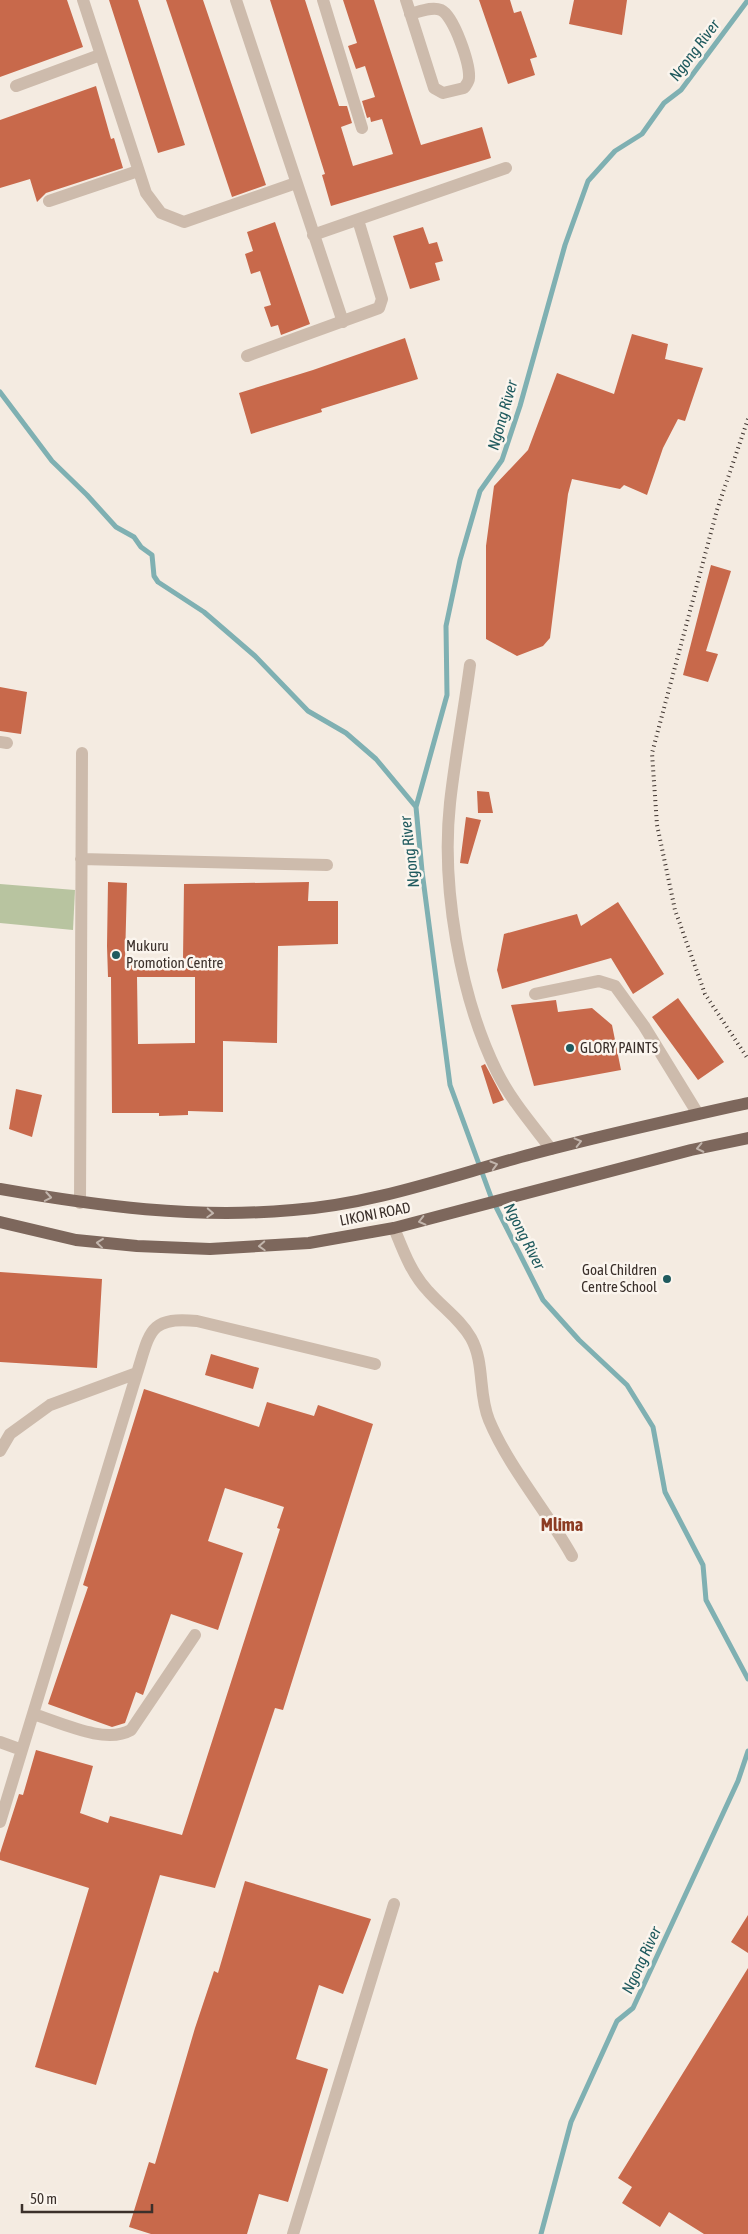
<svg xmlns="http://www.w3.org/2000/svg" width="748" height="2234" viewBox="0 0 748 2234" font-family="'Asap Condensed',sans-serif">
	<rect width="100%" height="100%" fill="#f4ebe1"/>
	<path fill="#b8c4a0" d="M0 884 75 890 73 930 0 923Z"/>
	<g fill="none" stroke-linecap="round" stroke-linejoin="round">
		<path stroke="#7fb0b2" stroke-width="5" d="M748 0 681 90 664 103 642 134 615 151 588 181 565 245 520 406 502 460 480 491 460 560 446 626 447 695 416 807 422 871 450 1085 491 1197 543 1300 579 1340 627 1385 653 1427 665 1492 703 1565 706 1600 748 1679
			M0 392 52 461 87 495 116 527 134 537 141 547 152 555 154 576 158 582 204 612 255 656 308 711 346 733 376 759 416 807
			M541 2234 571 2122 617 2021 633 2008 738 1781 748 1751"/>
	</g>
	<path fill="#c8694b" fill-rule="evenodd" d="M0 0H67L83 47 0 77Z
		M109 0H138L185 145 158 153Z
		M166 0H203L266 185 232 197Z
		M270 0H305L339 106H347L352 123 341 127 353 166 393 154 382 119 371 122 370 117 367 118 362 101 375 97 365 66 356 69 348 46 357 43 343 0H374L421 145 482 127 491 158 331 206 322 175 325 174Z
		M479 0H510L514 13 521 11 537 57 530 59 535 75 508 84Z
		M574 0H627L622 35 569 24Z
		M96 86 111 139 114 138 123 168 46 193 37 202 30 179 0 188V120Z
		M275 222 310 324 281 335 278 325 271 327 264 307 271 305 260 271 251 274 245 254 253 251 247 232Z
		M423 227 429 244 437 242 443 261 435 263 440 280 410 289 393 236Z
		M632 334 668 344 665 359 703 368 685 421 678 419 663 448 647 495 624 485 620 489 572 479 568 494 550 638 543 646 517 656 486 639V546L494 486 528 450 557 373 614 394Z
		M405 338 418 379 321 409 322 412 251 434 239 393 313 370Z
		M711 565 731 571 706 651 718 654 708 682 683 675Z
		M0 687 27 692 21 734 0 731Z
		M477 791 489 792 493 813H478Z
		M466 817 481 820 468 864 460 863Z
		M108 882 127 883 125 960 183 959 184 884 309 882 308 901H338V944L278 946 277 1043 223 1041V1112L188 1111V1115L159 1116V1113H112L111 977H108L107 946ZM137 977H195V1043L138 1044Z
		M618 902 664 974 633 994 611 958 502 989 497 970 504 934 577 914 581 926Z
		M678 998 724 1062 698 1080 652 1017Z
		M556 1000 558 1012 592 1008 612 1025 621 1070 534 1086 511 1005Z
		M485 1064 504 1100 493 1104 481 1066Z
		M16 1089 42 1095 32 1137 9 1129Z
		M0 1272 102 1279 97 1368 0 1362Z
		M211 1354 259 1368 253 1389 205 1375Z
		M144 1389 259 1427 267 1402 314 1416 318 1405 373 1424 283 1710 275 1708 215 1888 160 1875 96 2085 35 2067 89 1888 0 1860V1853L19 1794 23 1795 36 1750 93 1766 80 1813 108 1823 110 1816 182 1835 280 1529 277 1528 284 1507 225 1488 208 1541 243 1553 218 1630 171 1614 143 1695 136 1692 125 1723 112 1727 48 1704 88 1587 83 1585Z
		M245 1881 371 1919 343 1994 319 1985 296 2059 328 2069 288 2202 259 2194 247 2234H151L129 2227 149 2162 155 2164 195 2028 214 1971 218 1973Z
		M748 1915V1953L731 1942Z
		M748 1968V2234H704L669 2212 660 2227 622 2203 632 2187 618 2178Z"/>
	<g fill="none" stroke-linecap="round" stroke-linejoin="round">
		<path stroke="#cdbbac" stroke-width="12" d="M83 0 146 193 161 213 184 222 296 183
			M236 0 343 322
			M323 0 362 128
			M406 0 434 88 443 93 464 88C466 85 469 82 469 78 470 64 454 16 441 10 432 6 419 12 410 14
			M16 86 100 55
			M49 201 138 171
			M313 235 506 168
			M247 356 379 308 382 299 358 220
			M470 665C464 711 455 757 450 803 441 886 460 997 497 1072 511 1100 532 1124 551 1149
			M0 742 7 743
			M81 859 327 865
			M535 994 599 981 615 986 644 1026 698 1114
			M80 1203 82 753
			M394 1228C403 1250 411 1273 428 1291 443 1308 460 1319 471 1338 485 1363 478 1394 489 1420 509 1468 547 1511 572 1556
			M0 1451 10 1434 50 1405 137 1373
			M33 1714C60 1722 105 1745 131 1730L195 1635
			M0 1742 22 1750
			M0 1822 137 1373C150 1332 149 1316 197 1321L375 1364
			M293 2234 394 1904"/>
		<path stroke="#7d675c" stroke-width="12" d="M0 1189C97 1206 194 1219 293 1210 375 1204 453 1175 532 1154 603 1135 676 1119 748 1103
			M0 1222 76 1240 137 1246 210 1249 309 1243 394 1228 691 1150 748 1138"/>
		<path stroke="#3b302b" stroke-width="4" stroke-dasharray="1 4" stroke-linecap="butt" d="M748 419 717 510 652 753 657 825 675 910 705 994 748 1059"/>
	</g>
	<defs><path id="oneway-chevron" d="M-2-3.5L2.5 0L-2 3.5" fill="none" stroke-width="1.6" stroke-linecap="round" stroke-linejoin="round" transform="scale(1.25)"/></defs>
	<g stroke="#c2b5ac">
		<use href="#oneway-chevron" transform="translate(578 1142) rotate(-14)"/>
		<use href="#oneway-chevron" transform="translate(700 1148) rotate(168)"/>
		<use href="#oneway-chevron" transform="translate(494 1165) rotate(-16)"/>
		<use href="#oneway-chevron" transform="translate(48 1197) rotate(10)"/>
		<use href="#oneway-chevron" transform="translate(210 1213) rotate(3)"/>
		<use href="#oneway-chevron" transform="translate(422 1221) rotate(166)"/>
		<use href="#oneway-chevron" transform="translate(100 1243) rotate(-174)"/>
		<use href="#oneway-chevron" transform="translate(262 1246) rotate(177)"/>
	</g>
	<g fill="#1f5a5e" stroke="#fbf5ee" stroke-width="2">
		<circle cx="116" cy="955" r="5"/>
		<circle cx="570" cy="1048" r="5"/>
		<circle cx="667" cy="1279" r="5"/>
	</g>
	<g text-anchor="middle" stroke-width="5" stroke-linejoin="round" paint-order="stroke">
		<g font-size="15" fill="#3b302b" stroke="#fbf5ee" text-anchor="start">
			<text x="126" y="951">Mukuru<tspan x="126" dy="17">Promotion Centre</tspan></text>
			<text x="580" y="1053">GLORY PAINTS</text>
			<text x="657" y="1275" text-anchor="end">Goal Children<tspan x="657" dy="17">Centre School</tspan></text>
		</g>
		<g font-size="15" fill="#3b302b" stroke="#fbf5ee">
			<text transform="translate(375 1214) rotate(-11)" y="5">LIKONI ROAD</text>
		</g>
		<g font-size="16" font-style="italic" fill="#1f5a5e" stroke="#fbf5ee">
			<text transform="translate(694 50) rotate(-53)" y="6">Ngong River</text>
			<text transform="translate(502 415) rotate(-74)" y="6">Ngong River</text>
			<text transform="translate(409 852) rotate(-97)" y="6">Ngong River</text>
			<text transform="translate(525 1236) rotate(63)" y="6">Ngong River</text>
			<text transform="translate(641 1960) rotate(-65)" y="6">Ngong River</text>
		</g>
		<g font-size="18" font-weight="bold" fill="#8c3b22" stroke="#fbf5ee">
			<text x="562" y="1531">Mlima</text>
		</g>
	</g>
	<path d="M22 2204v8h130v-8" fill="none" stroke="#3b302b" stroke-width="2.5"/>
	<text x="30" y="2204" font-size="15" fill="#3b302b" stroke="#fbf5ee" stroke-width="4" paint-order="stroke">50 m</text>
</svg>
